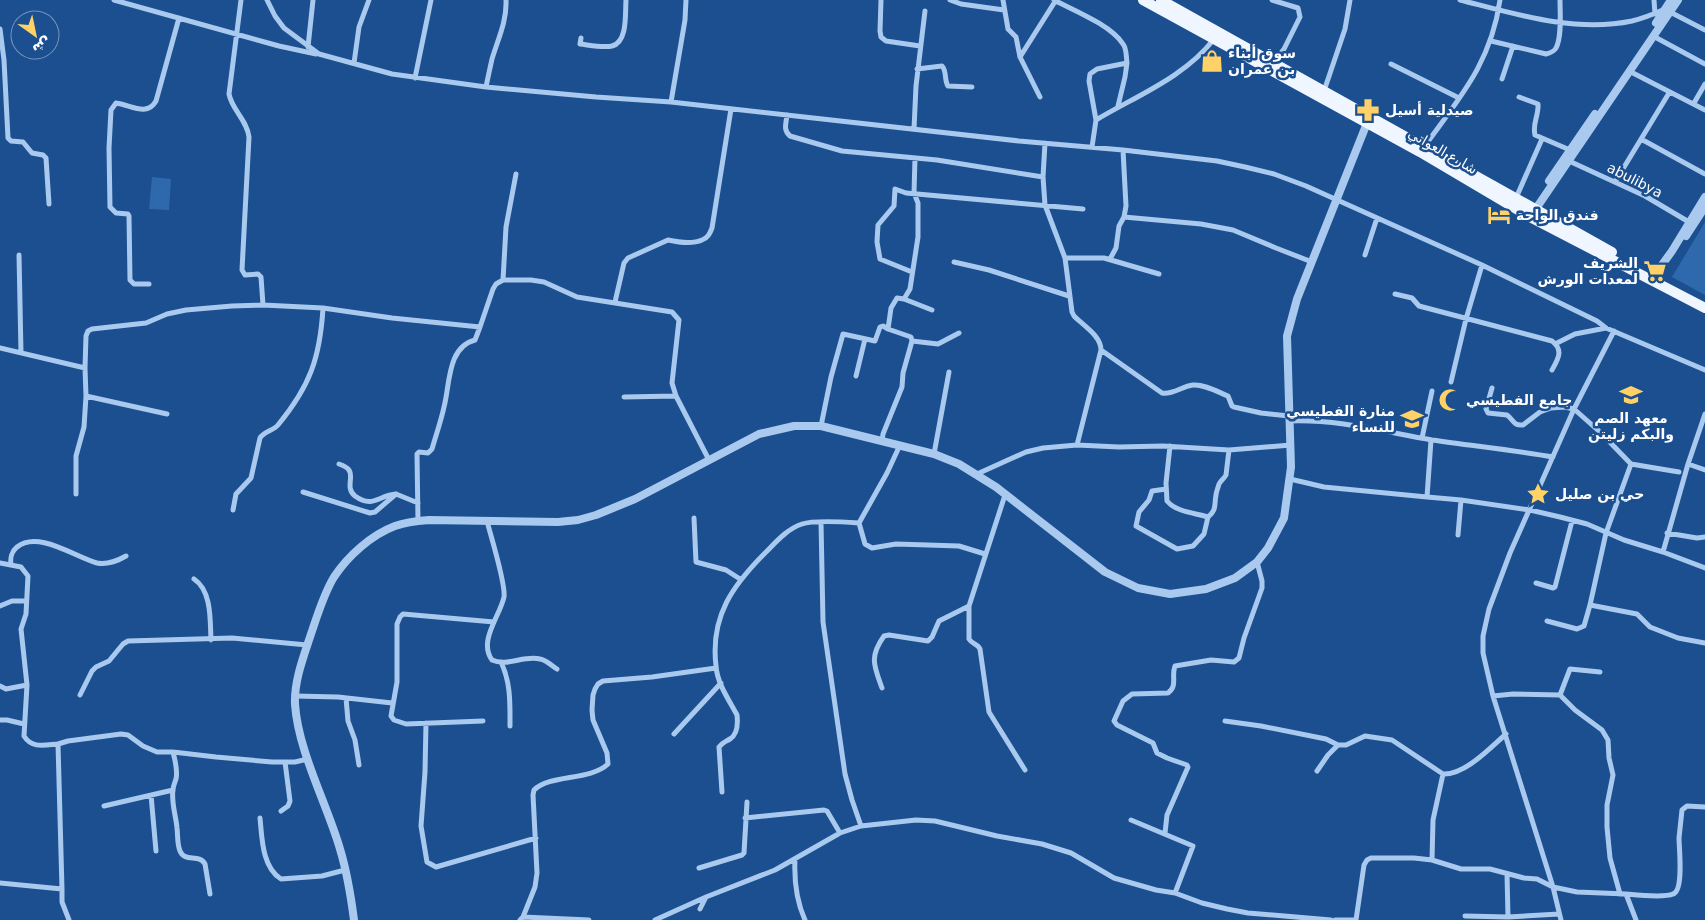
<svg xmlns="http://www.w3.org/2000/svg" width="1705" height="920" viewBox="0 0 1705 920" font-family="'DejaVu Sans','Noto Sans Arabic',sans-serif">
	<rect width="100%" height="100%" fill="#1b4f8f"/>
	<path fill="#2e69ad" d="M152 177 171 179 169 210 149 209Z
		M1705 222V295L1672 277Z"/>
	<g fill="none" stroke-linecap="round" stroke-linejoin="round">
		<path stroke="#a9c9ee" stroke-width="5" d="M114 0 279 46 316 54
			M241 0 229 94C232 110 247 120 249 137L242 270 245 275 258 274 261 277 263 305
			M267 0 275 16 284 28 319 54 392 74 486 87 596 97 671 102 1019 141 1123 150 1217 161 1245 167 1274 174 1306 186 1482 265 1597 321 1606 328 1705 370
			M881 0 880 31 881 37 886 41 920 46
			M950 0 961 4 1004 10
			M1003 0 1008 29 1016 37 1020 57 1040 97
			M1054 0C1073 10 1111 25 1123 44 1127 49 1126 57 1127 63L1097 69 1090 74 1089 81 1096 120 1092 147
			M1272 0 1298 8 1300 17 1284 49 1273 63
			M1460 0C1515 14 1575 33 1632 21 1644 18 1654 14 1665 9
			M1654 0 1655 14
			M1670 12 1705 30
			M0 29 4 60 8 138 11 141 23 142 32 153 43 155 46 158 49 204
			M1653 36 1705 64
			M581 38 580 44C589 45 603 48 612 46 628 42 625 13 626 0
			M1491 41 1546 54C1550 53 1554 52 1556 48 1562 37 1560 13 1560 0
			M308 47 313 0
			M1020 57 1056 0
			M354 63 359 27 369 0
			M1391 64 1459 98
			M917 69 942 66C947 71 944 80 948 86L972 87
			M1629 71 1705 110
			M415 78 431 0
			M1502 79 1513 46
			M486 87C488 77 490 68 492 59 498 39 507 21 506 0
			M1324 91 1345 29 1350 0
			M1519 97 1538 104C1539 115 1532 124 1535 135L1570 150
			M671 102 685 20 686 0
			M1694 103 1705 84
			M1118 106 1125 77 1127 63
			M787 115C786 124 783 130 790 136L842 151 937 160 1043 177
			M1096 120C1136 96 1185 77 1214 39
			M914 129 916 86 925 11
			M1641 139 1705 174
			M1045 143 1043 177 1045 205 1065 258 1072 312 1074 316C1084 326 1101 336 1101 350L1077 445
			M1424 147C1460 97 1491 63 1500 0
			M1569 161 1645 196 1689 222
			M1615 182 1669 93
			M1516 198 1542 139
			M1124 217 1201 224 1233 230 1276 248 1312 262
			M19 255 21 353
			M1365 255 1377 218
			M1065 258H1104L1159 274
			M1110 259 1116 248 1119 226 1124 217 1126 206 1123 150
			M954 262 989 270 1069 296
			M912 272 880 259 877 242 878 225 894 206 895 189 906 193 1083 209
			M503 280 506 227 516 174
			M149 284H134L130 280 129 216 128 214 116 213 110 207 109 148 111 110 116 103C131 105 147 117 156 101L179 18
			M1395 294 1412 298 1419 306 1552 341C1564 350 1558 359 1552 370
			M904 299 910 289 918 237V203L914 193 915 158
			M615 302 624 263 628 258 668 240C677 242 693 244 702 240 708 238 710 233 712 228L731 109
			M912 341 938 344 959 333
			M1555 344 1575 334 1606 328
			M0 348 85 368 86 336 88 331 92 329 146 323 167 314 186 310 232 306 263 305 323 308 392 318 480 327 493 289 496 284 503 280H531L544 282 577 297 672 312 679 320 672 383 676 396 709 460
			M1101 350 1162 393C1173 395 1182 386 1193 385 1204 384 1218 392 1228 396L1232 406 1234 407 1261 413 1289 416
			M856 376 865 339
			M1451 382 1466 319 1482 265
			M1492 388 1486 409 1488 413 1507 415C1514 420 1513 426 1523 425L1540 412 1551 408 1564 407 1574 409 1600 432 1631 464 1679 472
			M86 396 167 414
			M624 397 676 396
			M1289 421C1338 419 1385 432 1432 440 1473 446 1513 450 1553 457
			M821 426 831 377 843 334 875 341 880 327 883 326 888 329 891 308 897 298 904 299 932 310
			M1422 438 1432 391
			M882 441 883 434 902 387 903 373 912 341 911 337 888 329
			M1170 446 1166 483 1167 501C1176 512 1195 513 1208 517 1217 510 1214 505 1216 495 1216 492 1218 488 1219 484 1221 480 1224 479 1226 475L1229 450
			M934 454 949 372
			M339 464C342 465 347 467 349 470 354 477 345 488 355 496 373 509 379 495 396 494L418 503
			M1688 464 1705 470
			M977 474 1026 452 1043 448 1077 445 1119 447 1163 446 1229 450 1291 445
			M1290 479 1324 487 1427 497 1431 440
			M1166 489 1152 491 1149 500 1139 512 1136 526 1177 549 1193 546 1204 534 1208 517
			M303 492 370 513 375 512 396 494
			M76 494V456L84 427 86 396 85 368
			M1427 497 1461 500 1458 535
			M1461 500 1530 510 1560 517 1587 524 1624 540 1663 552 1688 464 1705 414
			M233 510 236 494 251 478 260 438C264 431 273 431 278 425 310 386 320 358 323 308
			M694 518 696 562 726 570 740 579
			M418 521 417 454 419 452 428 453 432 449C436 435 441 421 444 407 450 385 447 347 475 340L480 327
			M487 521C491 537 506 584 504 597 500 616 478 641 492 660 507 667 524 655 540 659 546 660 551 665 557 669
			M821 522 823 622 845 774 852 800 861 826
			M859 523 865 544 872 548 896 544 959 546 985 554
			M1667 533 1697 538 1705 537
			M1663 552 1705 568
			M0 563 21 567 28 576 26 614 21 629 27 685 24 736C32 749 45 745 58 744
			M11 564C10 558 12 551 17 547 38 530 75 557 97 563 108 565 117 561 126 556
			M194 579C212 591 210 620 211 640
			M1536 583 1553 588 1555 587 1572 521
			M1590 605 1637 614 1650 627 1678 638 1705 643
			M0 606 12 601H25
			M969 606V639C972 644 978 644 980 649L989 712 1025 770
			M1547 621 1577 629 1584 626 1590 605 1606 533 1631 464
			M501 662C511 683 510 704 510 726
			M0 686 6 689 27 685
			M882 688C874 666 869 657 884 636L889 635 928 641 932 637 939 621 969 606 1005 495
			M80 695 92 671 96 667 109 661 123 644 128 641 232 638 307 645
			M1560 695 1570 669 1600 672
			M295 696 338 697 392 703
			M1493 696 1513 694 1560 695 1575 710 1602 730 1608 740 1609 758 1613 775 1607 805V827L1610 858 1620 894
			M346 698 348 721 355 740 359 765
			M0 720H7L24 724
			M483 721 406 724 394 720 391 716 397 682V624L400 617 403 614 494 622
			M1225 721 1261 726 1326 739 1338 745H1346L1365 736 1392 740 1443 774
			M426 723 425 772 421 826 427 862 436 867 536 838
			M674 734 721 683
			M173 752C175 760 178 770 176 779 175 782 173 786 173 790 171 802 176 816 177 828 178 836 177 844 180 851 185 863 199 853 205 864L210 894
			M1317 771 1328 755 1338 745
			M722 792 719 747C723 742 725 742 730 739 738 734 738 724 737 715 729 700 717 683 716 666 710 616 733 585 766 552 776 542 787 529 802 524 814 520 845 522 859 523L887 473 900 445
			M151 795 156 851
			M104 806 173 790
			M281 811 288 806 290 801 285 762
			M260 818C262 838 262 867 281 879L322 876 345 870
			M745 818 824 810 827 811 840 833
			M1131 820 1193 846 1175 893
			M1165 833 1167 815 1188 767 1187 765 1167 758 1157 753 1153 743 1117 725 1114 721 1123 701 1132 694 1168 693C1178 686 1171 676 1175 666L1211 660 1234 662 1239 658 1244 638 1262 588V581L1257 562
			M795 859C794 880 796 900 805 920
			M1432 860 1461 869H1490L1524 878 1537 879 1553 887 1577 892 1626 894
			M699 868 742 855 744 853 747 802
			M1507 874 1508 917
			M0 883 62 889 58 744 68 741 121 734 128 735 143 746 157 752H173L216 757 272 762H295L308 759
			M62 889V902L69 920
			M700 909 706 897 775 870 840 833 861 826 916 820 935 821 997 836 1042 844 1071 853 1114 878 1156 890 1175 893 1202 903 1227 909 1248 913 1331 920
			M1465 916 1508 917 1559 914
			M523 917 589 920
			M520 920 523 917 535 887 537 873 533 795 534 790C550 774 590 781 608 764L607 753 593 720 592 710 593 695 595 689 598 684 603 681 652 677 716 668
			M655 920 706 897
			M1335 920H1356
			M1356 920 1364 865 1367 860 1371 858H1414L1432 860 1433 820 1443 774C1465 775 1490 748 1506 734
			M1561 920 1553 887 1493 696 1483 653V636L1489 609 1510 553 1574 409 1614 331
			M1636 920 1626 894C1637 895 1664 898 1673 894 1684 891 1679 848 1679 838 1680 828 1681 819 1682 810L1687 806 1705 807"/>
		<path stroke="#a9c9ee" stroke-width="8" d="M1656 23 1671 0
			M1549 181 1595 114
			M1533 213 1678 0
			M1686 236 1705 207
			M1651 280 1672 251 1705 197
			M354 920C351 897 347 872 340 849 327 804 298 751 295 704 294 682 303 658 310 637 317 617 323 595 334 577 348 556 371 535 395 526 406 522 417 521 429 520L558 522 578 520 596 515 635 499 759 434 794 426H821L934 454 959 464 996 487 1105 572 1138 588 1170 594 1206 589 1235 578 1257 562 1268 548 1284 518 1291 467 1287 336 1297 299 1369 118"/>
		<path stroke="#f0f6ff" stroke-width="10" d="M1143 0 1420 152 1530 217 1705 308
			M1161 0 1612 252"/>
	</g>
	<defs>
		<symbol id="shop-bare" viewBox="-9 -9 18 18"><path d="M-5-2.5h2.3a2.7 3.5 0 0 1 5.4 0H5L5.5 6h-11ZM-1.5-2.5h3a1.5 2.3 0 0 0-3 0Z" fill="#ffd166" stroke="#1b4f8f" stroke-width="2.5" paint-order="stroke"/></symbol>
		<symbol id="pharmacy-bare" viewBox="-9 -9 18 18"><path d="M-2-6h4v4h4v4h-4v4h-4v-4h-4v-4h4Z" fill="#ffd166" stroke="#1b4f8f" stroke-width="2.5" paint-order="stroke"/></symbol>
		<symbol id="hotel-bare" viewBox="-9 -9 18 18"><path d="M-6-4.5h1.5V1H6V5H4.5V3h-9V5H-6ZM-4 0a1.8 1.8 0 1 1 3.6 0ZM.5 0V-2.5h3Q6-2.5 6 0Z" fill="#ffd166" stroke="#1b4f8f" stroke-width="2.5" paint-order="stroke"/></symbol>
		<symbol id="supermarket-bare" viewBox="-9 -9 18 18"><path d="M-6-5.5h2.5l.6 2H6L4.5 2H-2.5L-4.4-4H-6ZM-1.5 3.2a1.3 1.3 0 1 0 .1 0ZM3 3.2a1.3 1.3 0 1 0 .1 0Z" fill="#ffd166" stroke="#1b4f8f" stroke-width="2.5" paint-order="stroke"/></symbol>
		<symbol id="school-bare" viewBox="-9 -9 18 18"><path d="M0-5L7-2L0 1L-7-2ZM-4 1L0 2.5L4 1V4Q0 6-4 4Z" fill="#ffd166" stroke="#1b4f8f" stroke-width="2.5" paint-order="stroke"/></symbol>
		<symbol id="mosque-bare" viewBox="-9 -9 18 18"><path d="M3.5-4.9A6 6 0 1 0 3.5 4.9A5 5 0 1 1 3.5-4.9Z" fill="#ffd166" stroke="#1b4f8f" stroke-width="2.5" paint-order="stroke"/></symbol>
		<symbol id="sight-bare" viewBox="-9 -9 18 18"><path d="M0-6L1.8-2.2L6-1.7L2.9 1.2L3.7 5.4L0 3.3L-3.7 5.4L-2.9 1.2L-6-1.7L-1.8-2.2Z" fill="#ffd166" stroke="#1b4f8f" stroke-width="2.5" paint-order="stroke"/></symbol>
	</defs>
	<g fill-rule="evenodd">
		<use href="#shop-bare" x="1196" y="45" width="32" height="32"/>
		<use href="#pharmacy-bare" x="1352" y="94" width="32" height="32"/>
		<use href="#hotel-bare" x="1483" y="199" width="32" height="32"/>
		<use href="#supermarket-bare" x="1639" y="255" width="32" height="32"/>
		<use href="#school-bare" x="1615" y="379" width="32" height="32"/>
		<use href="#mosque-bare" x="1434" y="384" width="32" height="32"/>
		<use href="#school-bare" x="1396" y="403" width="32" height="32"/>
		<use href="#sight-bare" x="1522" y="478" width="32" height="32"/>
	</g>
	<g text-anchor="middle" stroke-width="5" stroke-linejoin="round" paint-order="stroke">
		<g font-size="14" font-weight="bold" fill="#fff" stroke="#1b4f8f" text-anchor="start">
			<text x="1228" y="58">سوق أبناء<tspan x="1228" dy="16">بن عمران</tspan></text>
			<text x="1385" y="115">صيدلية أسيل</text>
			<text x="1516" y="220">فندق الواحة</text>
			<text x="1638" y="268" text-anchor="end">الشريف<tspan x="1638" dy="16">لمعدات الورش</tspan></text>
			<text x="1466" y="405">جامع الفطيسي</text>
			<text x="1395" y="416" text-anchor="end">منارة الفطيسي<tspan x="1395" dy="16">للنساء</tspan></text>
			<text x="1631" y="423" text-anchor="middle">معهد الصم<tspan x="1631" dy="16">والبكم زليتن</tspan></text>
			<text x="1555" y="499">حي بن صليل</text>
		</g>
		<g font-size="14" fill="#fff" stroke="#1b4f8f">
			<text transform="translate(1443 151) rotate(30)" y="5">شارع العواتي</text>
			<text transform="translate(1635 180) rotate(27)" y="5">abulibya</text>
		</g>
	</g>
	<g transform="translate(35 35) rotate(147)"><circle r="24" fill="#1b4f8f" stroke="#7695bc"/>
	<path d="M0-4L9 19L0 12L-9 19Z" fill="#ffd166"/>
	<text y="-8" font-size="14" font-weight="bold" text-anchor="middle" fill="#ffffff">ش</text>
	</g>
</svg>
